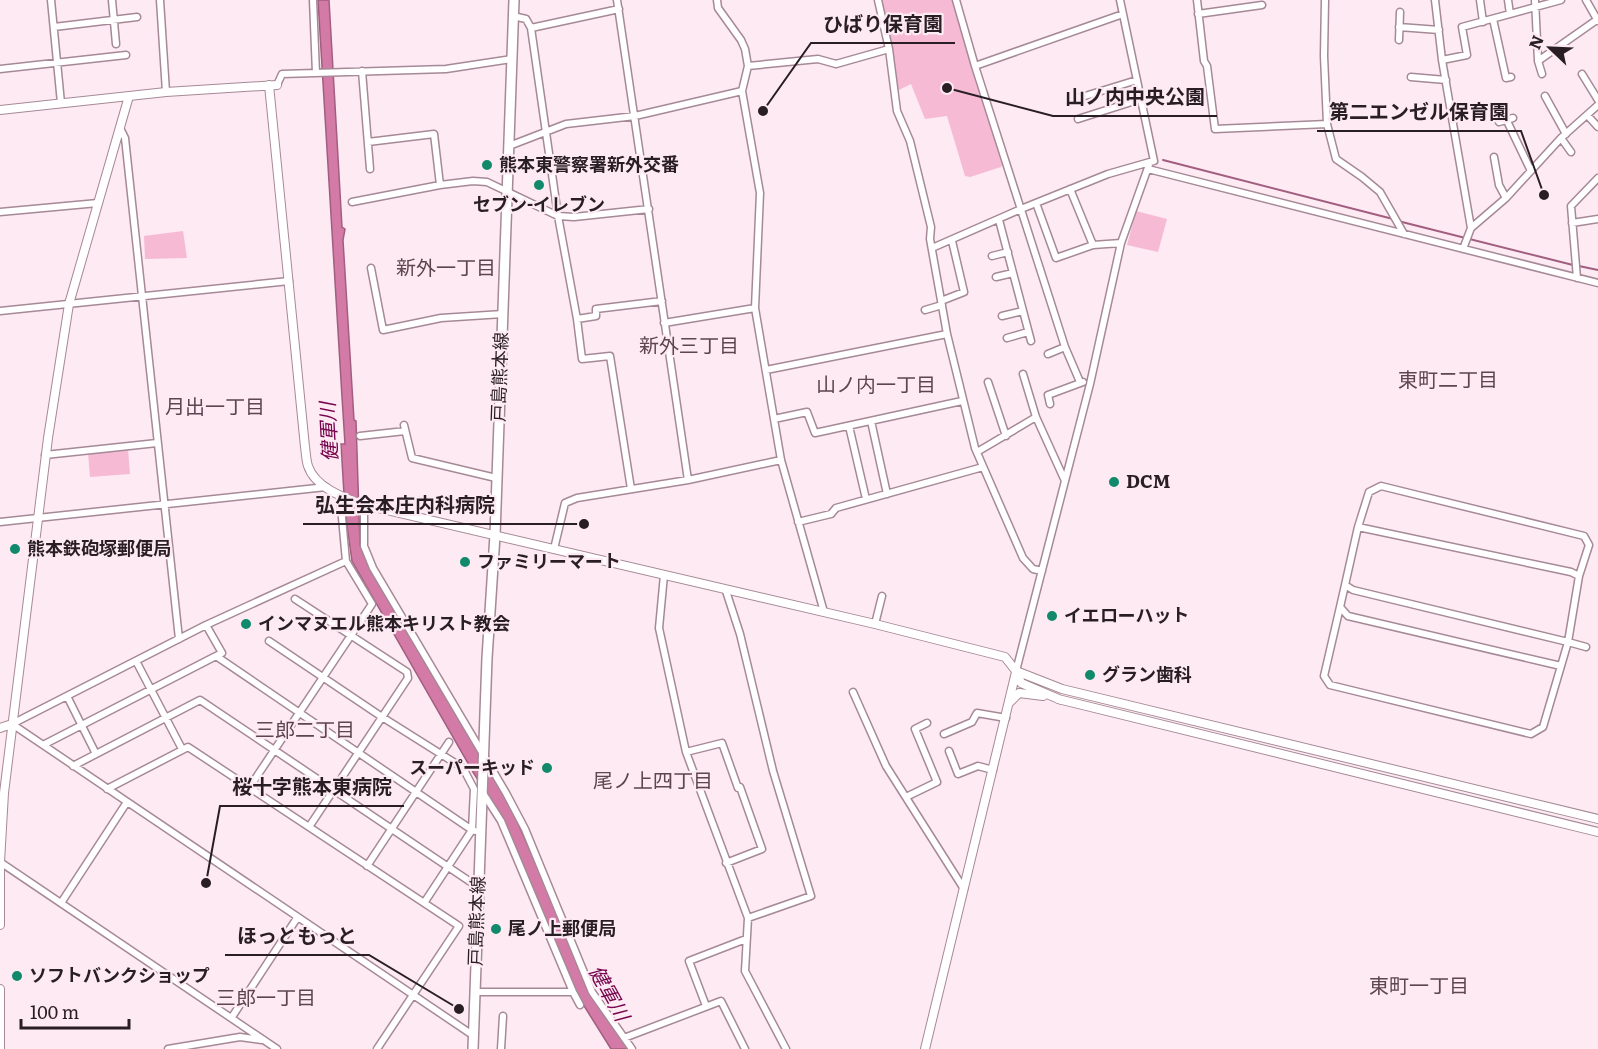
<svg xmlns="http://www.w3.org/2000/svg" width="1598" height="1049" viewBox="0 0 1598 1049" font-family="Literata,'Noto Sans JP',serif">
	<rect width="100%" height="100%" fill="#fdeaf2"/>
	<path fill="#f6bad5" d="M881 0H952L1002 165 1001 167 970 177 965 176 947 116 925 119 911 84 897 91Z
		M1136 211 1167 219 1158 252 1127 245Z
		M183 231 187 258 145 259 144 236Z
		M128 449 130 474 90 477 88 453Z"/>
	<path fill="#d47aa7" stroke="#a15e7f" stroke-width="1.5" d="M318 0H329L342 227 345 229 343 240 354 420 356 421 360 545 367 563 383 592 510 805 594 997 629 1049H611L576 993 497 810 473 772 352 561 345 511 341 444H345L342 397Z"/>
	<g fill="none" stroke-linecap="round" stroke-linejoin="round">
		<path stroke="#a15e7f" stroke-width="2" d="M1163 160 1393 219
			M1398 221 1573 265
			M1579 266 1598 270"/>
		<defs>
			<path id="minor" d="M51 0 61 103
				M112 0 116 44
				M160 0 166 92
				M313 0 316 73
				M617 0 688 480
				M717 0 718 8 741 40 745 49 748 66 742 91 760 193 755 308 781 460 824 612
				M878 0 889 49 897 111 910 141 931 227 930 239 947 334 975 448 1023 558 1033 569 1042 571
				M956 0 975 66 1065 347 1080 382
				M1197 0 1204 61 1207 66 1215 129 1327 124
				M1325 0 1324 56 1327 124 1336 159 1362 177 1380 192 1404 234
				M1435 0 1442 60 1471 228
				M1480 0 1483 22
				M1508 0 1510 14
				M1535 0 1538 61 1542 74
				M1586 0 1598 21
				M1198 14 1262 5
				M513 16 526 19 531 28 558 216 577 319 596 316V309L662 301
				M1493 19 1506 78 1511 77
				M54 27 137 17
				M1399 27 1439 30
				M531 28 619 9
				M1399 40 1400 12
				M1442 60 1467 55 1462 27 1561 0
				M1538 61 1598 19
				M748 66 818 59 836 64 889 49
				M975 66 1123 14
				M0 69 126 55
				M362 71 370 169
				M1582 74 1598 100
				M1411 77 1446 80
				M277 85 282 74 446 69 512 59
				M1545 96 1566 134
				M1072 100 1137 80
				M1587 115 1598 127
				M1078 119 1141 99
				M1507 121 1531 171
				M1499 122 1513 118
				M120 128 125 138 179 639
				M1561 138 1571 152
				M368 142 434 134 440 185 473 181 487 182 558 216 574 217 649 209
				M509 146 566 124 635 116 742 91
				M1494 157 1499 185 1506 198
				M1148 169 1598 283
				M1070 189 1093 245
				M352 202 440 185
				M1036 203 1056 258 1093 245 1121 243
				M0 212 98 203
				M999 220 1031 341
				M1572 223 1598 219
				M932 248 1021 209 1108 174 1150 162
				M1463 249 1471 228 1506 198 1561 138 1598 105
				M992 256 1008 252
				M371 268 383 330 441 318 503 314
				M996 277 1013 273
				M1577 278 1571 206 1598 178
				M941 301 964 292 952 241
				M925 310 942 305
				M0 311 289 281
				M1002 316 1023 311
				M577 319 582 359 610 356 631 489
				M664 323 755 308
				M1007 338 1028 332
				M1048 354 1065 347
				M766 370 947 334
				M1023 374 1036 417 1065 481
				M988 382 1006 436
				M1050 404 1048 395 1083 382
				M774 419 807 412 815 433 962 401
				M871 421 887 494
				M404 425 412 458 496 478
				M849 426 866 499
				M360 436 405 431
				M977 452 1036 417
				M45 455 157 443
				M1381 486 1584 536 1589 545 1579 576 1571 572 1358 527 1369 492Z
				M364 505V546L373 568 506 793 525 829 592 992 632 1049
				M0 522 326 487
				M798 522 831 514 836 508 983 467
				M1358 527 1345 585 1353 590 1568 642 1579 576
				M554 549 565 503 577 498 688 480 781 460
				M346 561 206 625 12 724 474 1036
				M664 575 659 628 686 752 748 918 745 971 786 1049
				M1345 585 1340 607 1348 616 1561 666 1568 642 1586 647
				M726 591 740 634 773 771 811 896 748 918
				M295 599 407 672 408 678 309 827
				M1340 607 1324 676 1330 685 1531 734 1543 727 1561 666
				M875 624 882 596
				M206 625 222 653 216 656
				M269 641 382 717 463 768 474 789 472 830 475 831
				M136 661 182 749
				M1016 671 1090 384 1121 243 1150 162 1154 161 1120 0
				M853 692 886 766 964 889
				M67 696 96 754
				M944 734 972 722 977 713 1006 718
				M43 745 216 656 472 830 424 903
				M949 751 958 774 978 766 993 770
				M686 752 722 743 738 788
				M73 766 200 700 478 887
				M249 788 372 604 346 561 340 496
				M107 789 188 747 459 926 377 1049
				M483 793 501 821 573 992 580 1005
				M906 797 937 782 915 729 927 723
				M0 862 277 1049
				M726 863 762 849 740 787
				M367 866 449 742
				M61 903 127 802
				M475 992H573
				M706 1006 689 961 746 939
				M232 1017 297 918
				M624 1038 721 1001 745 1049
				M168 1049 240 1037 262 1040
				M501 1049 503 1016"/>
			<path id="tertiary" d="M269 85 305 447C306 453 306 460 308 466 315 487 342 497 361 504L875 624 1005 657 1016 671 1021 683 1061 700
				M0 110 166 92 277 85
				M1016 671 1062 689 1598 819
				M1058 699 1598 832
				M1009 703 1019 693 1043 696
				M0 728 12 724
				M0 925V862L4 793 48 438 69 304 129 96
				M0 989V1049
				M925 1049 1016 672"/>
			<path id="secondary" d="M473 1049 487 658 495 535 514 0"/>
		</defs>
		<use href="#minor" stroke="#a68996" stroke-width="9"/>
		<use href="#tertiary" stroke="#a68996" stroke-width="10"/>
		<use href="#secondary" stroke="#a68996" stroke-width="12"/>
		<use href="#minor" stroke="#fff" stroke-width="6"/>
		<use href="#tertiary" stroke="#fff" stroke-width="8"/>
		<use href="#secondary" stroke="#fff" stroke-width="9"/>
	</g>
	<g fill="#11896b" stroke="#fdeaf2" stroke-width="2">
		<circle cx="487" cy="165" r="6"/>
		<circle cx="539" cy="185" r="6"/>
		<circle cx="1114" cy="482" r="6"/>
		<circle cx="15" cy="549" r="6"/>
		<circle cx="465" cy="562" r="6"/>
		<circle cx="1052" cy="616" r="6"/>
		<circle cx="246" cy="624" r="6"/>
		<circle cx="1090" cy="675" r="6"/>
		<circle cx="547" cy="768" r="6"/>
		<circle cx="496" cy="929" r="6"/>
		<circle cx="17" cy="976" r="6"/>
	</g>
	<g text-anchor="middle" stroke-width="4.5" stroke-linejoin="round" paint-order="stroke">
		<g font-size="18" font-weight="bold" fill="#291e23" stroke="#fdeaf2" text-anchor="start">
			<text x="499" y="171">熊本東警察署新外交番</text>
			<text x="539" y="211" text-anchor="middle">セブン-イレブン</text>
			<text x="1126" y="488">DCM</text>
			<text x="27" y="555">熊本鉄砲塚郵便局</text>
			<text x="477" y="568">ファミリーマート</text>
			<text x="1064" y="622">イエローハット</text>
			<text x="258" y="630">インマヌエル熊本キリスト教会</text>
			<text x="1102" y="681">グラン歯科</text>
			<text x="535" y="774" text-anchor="end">スーパーキッド</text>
			<text x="508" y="935">尾ノ上郵便局</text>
			<text x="29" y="982">ソフトバンクショップ</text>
		</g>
		<g font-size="18" fill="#291e23" stroke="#fdeaf2">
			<text transform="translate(500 377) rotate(-88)" y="6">戸島熊本線</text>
			<text transform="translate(477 921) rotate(-88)" y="6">戸島熊本線</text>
		</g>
		<g font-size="20" fill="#5e4550" stroke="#fdeaf2">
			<text x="446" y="275">新外一丁目</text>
			<text x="689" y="353">新外三丁目</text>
			<text x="1448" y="387">東町二丁目</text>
			<text x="876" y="392">山ノ内一丁目</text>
			<text x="215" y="414">月出一丁目</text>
			<text x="305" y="737">三郎二丁目</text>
			<text x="653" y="788">尾ノ上四丁目</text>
			<text x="1419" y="993">東町一丁目</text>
			<text x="266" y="1005">三郎一丁目</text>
		</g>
		<g font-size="20" font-style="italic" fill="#76034d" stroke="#fdeaf2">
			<text transform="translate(329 432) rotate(-93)" y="7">健軍川</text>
			<text transform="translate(609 993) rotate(61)" y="7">健軍川</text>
		</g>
	</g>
	<path fill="none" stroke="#291e23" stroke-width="2" d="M763 111L811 43H955M947 88L1053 116H1217M1544 195L1521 131H1317M584 524L507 524H303M206 883L220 806H404M459 1009L369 955H225"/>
	<g fill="#291e23" stroke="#fdeaf2" stroke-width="2">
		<circle cx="763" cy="111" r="6"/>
		<circle cx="947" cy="88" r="6"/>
		<circle cx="1544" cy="195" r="6"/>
		<circle cx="584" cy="524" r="6"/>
		<circle cx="206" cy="883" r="6"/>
		<circle cx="459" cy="1009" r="6"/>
	</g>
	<g font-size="20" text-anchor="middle" font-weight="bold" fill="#291e23" stroke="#fdeaf2" stroke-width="4.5" stroke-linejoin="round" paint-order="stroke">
		<text x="883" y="31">ひばり保育園</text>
		<text x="1135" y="104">山ノ内中央公園</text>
		<text x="1419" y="119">第二エンゼル保育園</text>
		<text x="405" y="512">弘生会本庄内科病院</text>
		<text x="312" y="794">桜十字熊本東病院</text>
		<text x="297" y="943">ほっともっと</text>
	</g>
	<g transform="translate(1550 48) rotate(293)" stroke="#fdeaf2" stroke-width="4.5" paint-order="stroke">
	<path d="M0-4.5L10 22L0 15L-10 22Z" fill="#291e23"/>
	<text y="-9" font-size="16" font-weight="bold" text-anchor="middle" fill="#291e23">N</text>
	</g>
	<path d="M21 1019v9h108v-9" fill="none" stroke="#291e23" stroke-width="3"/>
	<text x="30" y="1019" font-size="18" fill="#291e23" stroke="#fdeaf2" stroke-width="4.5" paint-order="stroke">100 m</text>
</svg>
